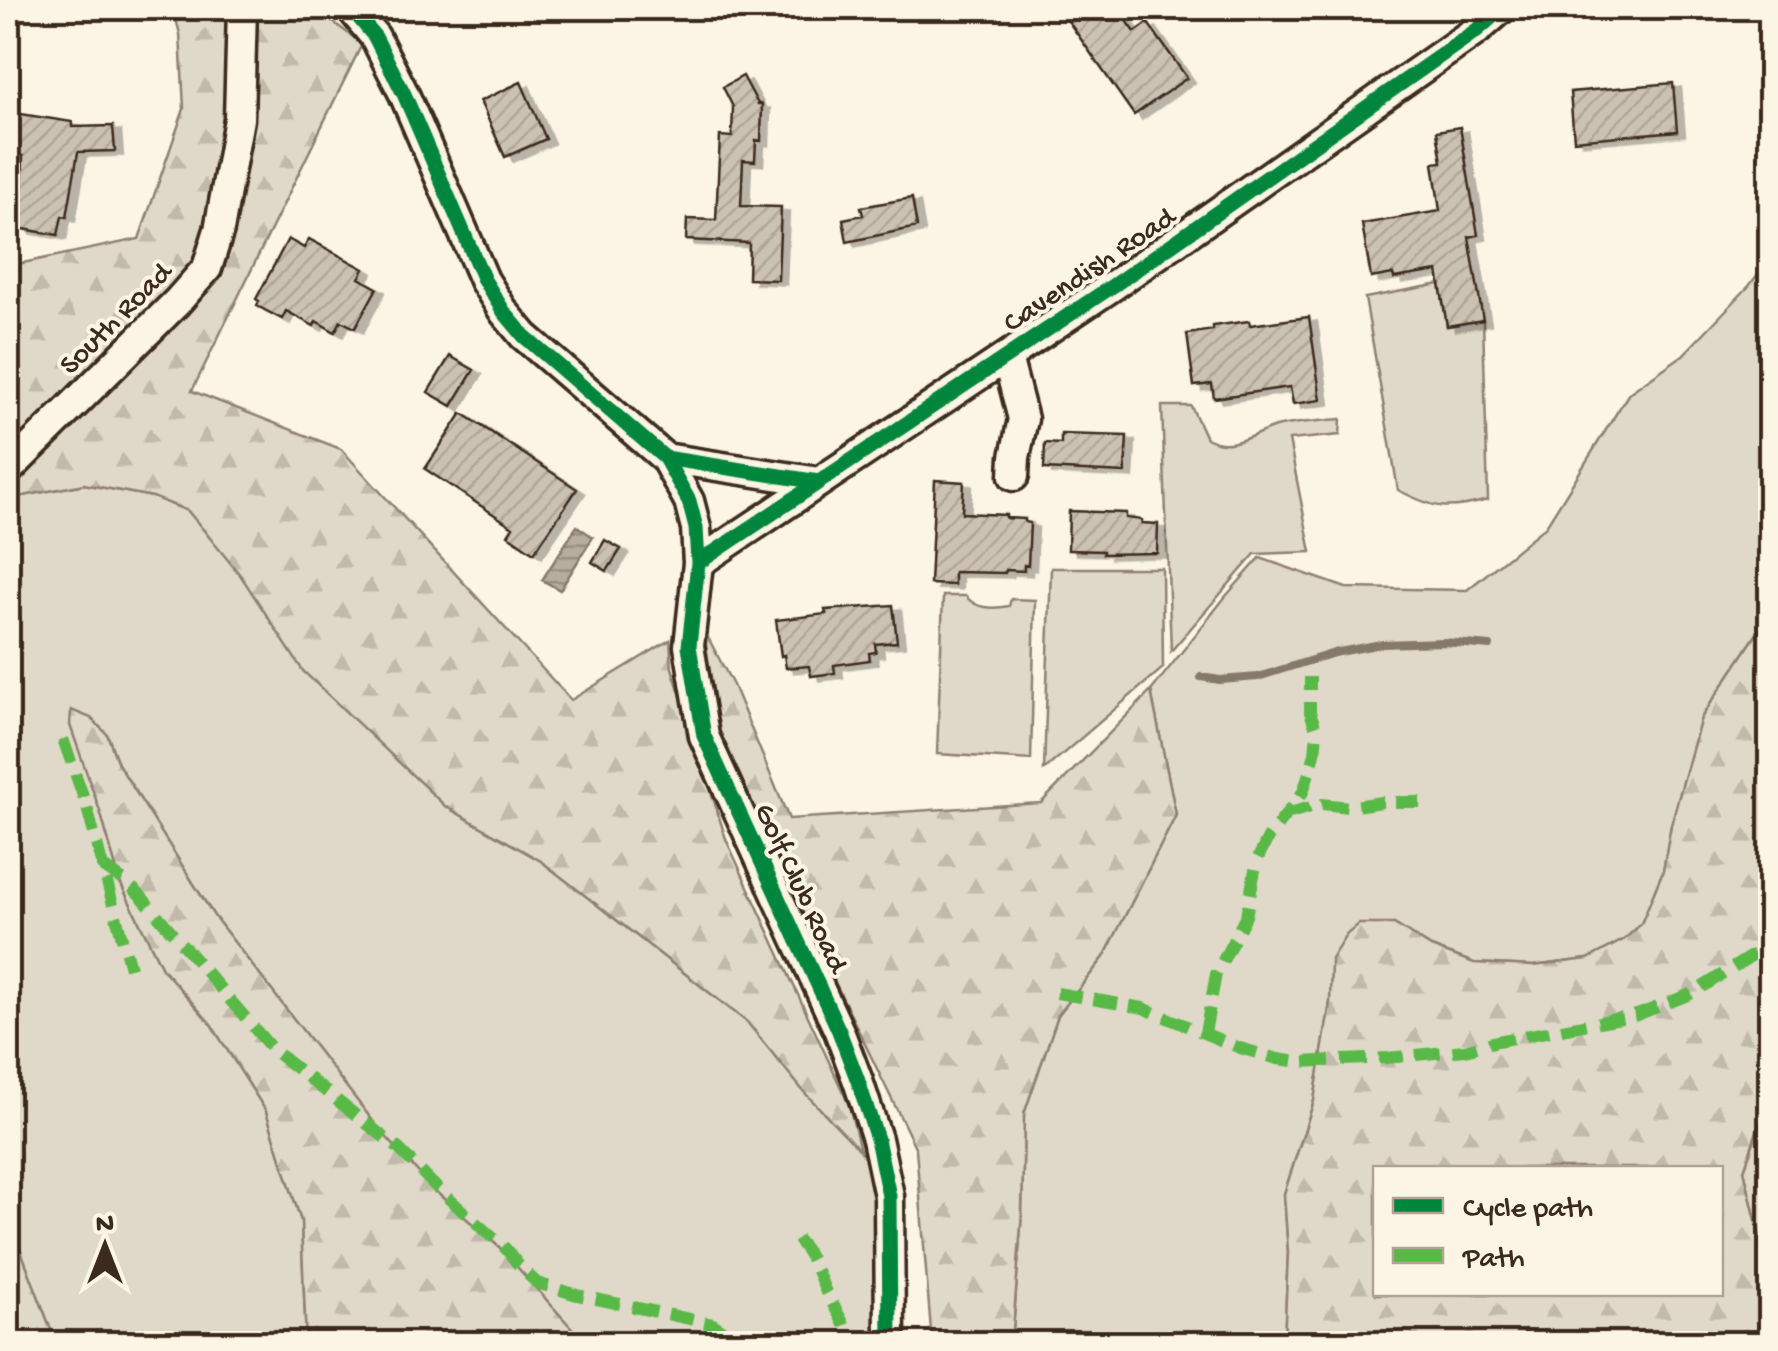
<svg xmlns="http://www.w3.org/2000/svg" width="1778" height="1351" viewBox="0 0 1778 1351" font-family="'Gochi Hand',sans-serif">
	<defs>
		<pattern id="forest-firs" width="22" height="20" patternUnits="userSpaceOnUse" patternTransform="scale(2.5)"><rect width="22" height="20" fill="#e0d8c8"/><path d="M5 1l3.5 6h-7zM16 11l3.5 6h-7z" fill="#c1baab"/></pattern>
		<pattern id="water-rules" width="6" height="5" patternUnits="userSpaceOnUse" patternTransform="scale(2.5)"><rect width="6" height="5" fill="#b7ad9e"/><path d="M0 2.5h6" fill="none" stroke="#968d80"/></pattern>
		<pattern id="building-hatch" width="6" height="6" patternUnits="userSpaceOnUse" patternTransform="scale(2.5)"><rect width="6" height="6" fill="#ccc2b3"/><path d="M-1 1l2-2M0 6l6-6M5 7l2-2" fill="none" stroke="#b0a79a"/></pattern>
		<filter id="shadow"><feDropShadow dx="8" dy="4.5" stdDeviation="0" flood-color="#0004"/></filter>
	</defs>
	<rect width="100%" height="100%" fill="#fcf5e5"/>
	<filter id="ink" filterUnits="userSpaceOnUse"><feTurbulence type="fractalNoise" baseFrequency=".01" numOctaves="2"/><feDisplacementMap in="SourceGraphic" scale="20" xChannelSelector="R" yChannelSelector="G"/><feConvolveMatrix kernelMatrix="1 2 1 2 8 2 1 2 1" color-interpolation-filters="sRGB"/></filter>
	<g filter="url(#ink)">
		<path fill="#e0d8c8" stroke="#8e8173" stroke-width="2.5" d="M1770 258V614L1701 718 1671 825 1663 871 1641 924 1625 939 1588 959 1533 966 1474 963 1431 947 1394 924 1332 959 1330 1003 1314 1101 1284 1194 1288 1252 1284 1343 1012 1344 1022 1212 1024 1114 1058 1015 1104 957 1176 815 1151 691 1226 596 1260 558 1346 588 1467 590 1546 526 1629 393 1683 355 1749 286Z
			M1440 284 1447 326 1483 320 1488 500C1447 511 1435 509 1398 490L1365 298Z
			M1162 406H1191L1206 438C1232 452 1251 434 1276 427 1297 422 1320 421 1341 419L1340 435 1289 440 1311 552 1255 554 1171 651Z
			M84 484 153 497 188 511 392 753 445 806 541 861 747 1022 805 1093 860 1150 889 1196 890 1343H585L500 1248 436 1192 379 1129 214 916 118 764 107 734 101 814 120 882 162 968 211 1024 266 1111 301 1221 306 1343H56L8 1217V499Z
			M1051 568H1162L1163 668 1044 770Z
			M943 596H966C975 609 994 609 1009 606L1011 599 1035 600 1031 760 937 754Z
			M1770 1106V1343H1761L1764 1254 1744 1170 1764 1113Z"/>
		<path fill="url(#forest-firs)" stroke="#8e8173" stroke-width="2.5" fill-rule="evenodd" d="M173 8H315L362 44 192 391 341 449 571 700 670 640 672 668 726 839 849 1105 860 1150 805 1093 747 1022 541 861 445 806 303 671 241 576 188 511 153 497 84 484 8 499V266L139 239 184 109 180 34Z
			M1770 614V1106L1763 1113 1744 1170 1764 1254 1761 1343H1284L1288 1252 1284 1194 1314 1101 1330 1003 1331 959 1346 935 1359 924H1394L1431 947 1474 963 1533 966 1588 959 1625 939 1641 924 1663 871 1671 825 1701 718ZM1376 1168H1720V1294H1376Z
			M704 630 733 685 789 819 1041 803 1151 691 1176 815 1104 957 1058 1015 1024 1114 1022 1212 1012 1343H932L916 1149 776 861 718 731Z
			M71 710 91 718 107 734 118 764 214 916 379 1129 436 1192 500 1248 585 1343H306L301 1221 266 1111 211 1024 162 968 120 882 101 814 70 725Z
			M8 1217 56 1343H8Z"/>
		<path fill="url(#water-rules)" stroke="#85796b" stroke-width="2.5" d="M577 526 593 537 560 590 542 580Z"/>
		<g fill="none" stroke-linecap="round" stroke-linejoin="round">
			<path stroke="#85796b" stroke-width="8" d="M1201 677 1220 680 1258 677 1334 653 1381 644 1444 642 1490 646"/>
		</g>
		<path fill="url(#building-hatch)" stroke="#3b2a1e" stroke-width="2.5" filter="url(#shadow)" d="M1075 8H1118L1135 32 1148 23 1187 78 1134 115 1064 15Z
			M743 76 758 104H762L761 141 756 140 755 161 743 160 741 206 781 207 778 280 748 279 749 243 686 240 687 219 716 220 720 136 732 137 733 107 723 87Z
			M521 82 546 139 505 157 480 101Z
			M1673 83 1677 131 1574 140 1570 92Z
			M8 112 72 122V127L113 126 115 151 78 152 67 217 62 216 58 235 23 229 16 221 15 199 16 193 22 187 23 156 8 154Z
			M1460 127 1478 235 1469 237 1483 320 1447 326 1438 271 1394 278 1393 274 1371 278 1362 224 1440 211 1433 163 1442 162 1437 131Z
			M912 198 917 227 847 242 843 219 863 215 861 207Z
			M288 239 304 248 309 239 364 269 359 278 377 288 355 328 341 321 335 332 316 321 314 326 286 311 282 319 257 306 259 301 256 299Z
			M1309 317 1321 400 1293 404 1290 387 1214 398 1212 384 1194 386 1187 334 1213 330V326L1249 321 1250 325Z
			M450 356 474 370 452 406 428 392Z
			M462 413 577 489 534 553 508 535 513 527 425 469Z
			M1061 434 1127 436 1125 473 1044 469 1045 443 1061 444Z
			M935 480 964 482 962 513 1006 515V518L1025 519V522L1030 523 1028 566 1024 565V571L1006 570 1005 573 954 572V585L930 584Z
			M1069 511 1126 513V518L1142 520V523L1158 524 1157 553 1103 554V551L1068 550Z
			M605 540 621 549 607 571 592 562Z
			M893 605 897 642 875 644 876 652 869 653 870 660 834 665 835 673 811 676 809 666 786 668 784 655 781 656 776 620 826 614 825 610Z"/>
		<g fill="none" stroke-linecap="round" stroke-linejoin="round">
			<defs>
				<path id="minor" d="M351 8 375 37 404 94 484 280 504 312 524 336 665 458 819 482
					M1007 357 1023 419 1015 457 1014 476
					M665 458 689 501 696 528 698 563 689 646 704 736 839 1031 858 1081 877 1139 889 1196 890 1344
					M8 470 177 302 207 268 219 230 239 119 242 8
					M698 563 1114 285 1477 30 1502 8"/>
			</defs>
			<use href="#minor" stroke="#3b2a1e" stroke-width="35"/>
			<use href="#minor" stroke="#fcf5e5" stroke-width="28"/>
			<path stroke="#58b947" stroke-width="12" stroke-dasharray="25 12" stroke-linecap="butt" d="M63 739 86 804 130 968
				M1286 814 1322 804 1348 807 1382 802H1421
				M102 866 126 882 141 896 273 1050 399 1149 438 1189 506 1249 521 1268 537 1283 577 1295 713 1324 744 1344
				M1057 993 1143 1008 1240 1048 1278 1059 1299 1062 1387 1058 1465 1050 1497 1041 1637 1015 1693 993 1770 944
				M1205 1033 1216 974 1246 916 1257 860 1268 838 1303 792 1315 754 1317 732 1310 712V677
				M797 1239C812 1255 817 1271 825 1290 835 1310 845 1321 851 1344"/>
			<defs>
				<path id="cycleway" d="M351 8 375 37 404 94 484 280 504 312 524 336 665 458 819 482
					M665 458 689 501 696 528 698 563 689 646 704 736 839 1031 858 1081 877 1139 889 1196 890 1344
					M698 563 1114 285 1477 30 1502 8"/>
			</defs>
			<use href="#cycleway" stroke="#fcf5e5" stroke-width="21"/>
			<use href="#cycleway" stroke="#00873e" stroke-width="15"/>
		</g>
	</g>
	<g text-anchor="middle" stroke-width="8" stroke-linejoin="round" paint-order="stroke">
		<g font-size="30" fill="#3b2a1e" stroke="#fcf5e5">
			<text transform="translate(1088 268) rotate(-34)" y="10">Cavendish Road</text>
			<text transform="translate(114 317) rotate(-45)" y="10">South Road</text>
			<text transform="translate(803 887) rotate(65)" y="10">Golf Club Road</text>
		</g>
	</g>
	<rect width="1778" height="1351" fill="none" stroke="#fcf5e5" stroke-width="40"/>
	<rect x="20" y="20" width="1738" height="1311" fill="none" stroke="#3b2a1e" stroke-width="4" filter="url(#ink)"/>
	<rect x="1373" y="1166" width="350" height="130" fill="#fcf5e5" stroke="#afa495" stroke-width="2.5"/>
	<rect x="1393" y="1198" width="50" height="15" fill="#00873e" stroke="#afa495" stroke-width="2.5"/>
	<text x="1463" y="1216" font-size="30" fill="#3b2a1e">Cycle path</text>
	<rect x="1393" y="1248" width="50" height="15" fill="#58b947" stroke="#afa495" stroke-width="2.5"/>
	<text x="1463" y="1266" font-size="30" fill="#3b2a1e">Path</text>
	<g transform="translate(105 1246)" stroke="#fcf5e5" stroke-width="8" paint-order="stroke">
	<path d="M0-8L18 38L0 25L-18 38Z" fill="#3b2a1e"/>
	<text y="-15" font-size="28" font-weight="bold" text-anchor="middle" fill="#3b2a1e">N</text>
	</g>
</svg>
